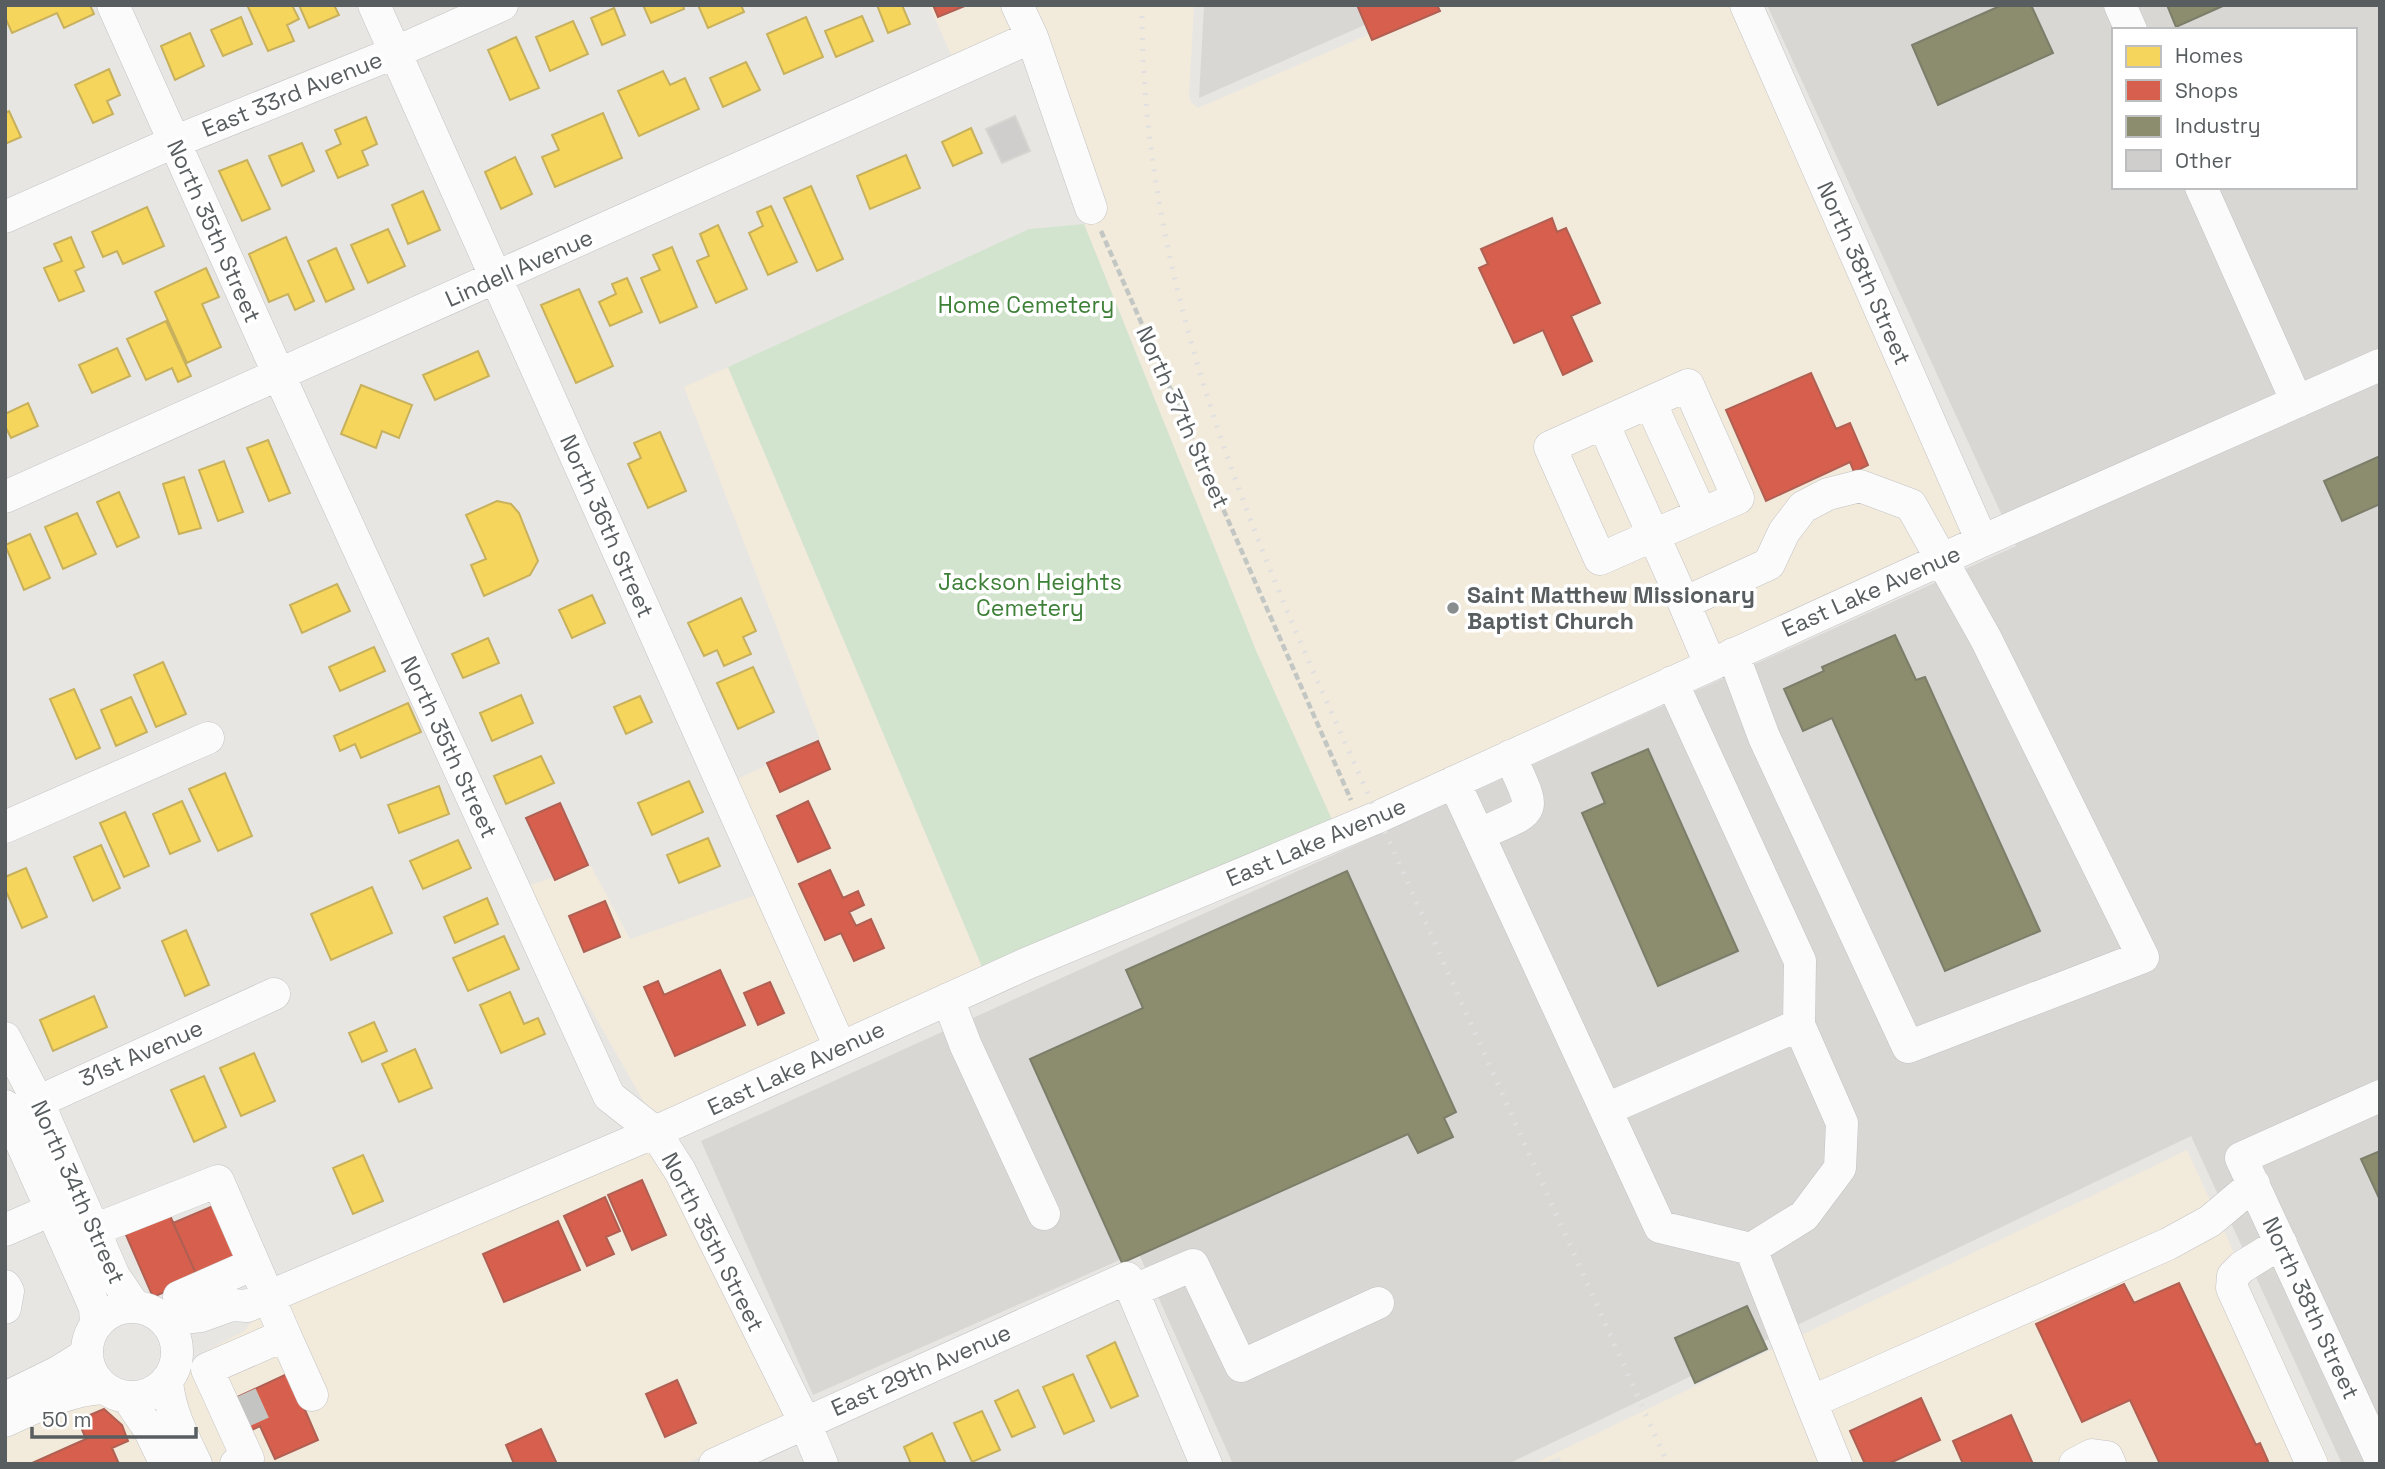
<svg xmlns="http://www.w3.org/2000/svg" width="2385" height="1469" viewBox="0 0 2385 1469" font-family="'Space Grotesk',sans-serif">
	<rect width="100%" height="100%" fill="#e8e6e3"/>
	<path fill="#f2eadb" d="M929 5H1005L1016 30 953 59Z
		M1030 5H1194L1189 96 1191 102 1198 108 1437 5H1733L1966 534 1333 822 1257 653 1084 224 1105 216 1046 45Z
		M728 367 983 969 845 1031 733 781 820 740 684 387Z
		M591 866 630 939 759 894 824 1040 656 1118 650 1113 542 923 526 886Z
		M654 1147 789 1416 685 1464H209L179 1388 183 1384 181 1382 186 1369 199 1355 244 1331 253 1320H258V1315Z
		M2187 1150 2331 1464H1562L1559 1457 1542 1464H1533Z
		M101 1401 119 1409 153 1464H5V1435L70 1406Z"/>
	<path fill="#d9d7d4" fill-rule="evenodd" d="M1204 5H1410L1199 98Z
		M1767 5H2380V1464H2342L2191 1136 1508 1464H1233L1138 1252 813 1395 701 1141 2016 546ZM2114 30H2355V187H2114Z"/>
	<path fill="#d3e4ce" d="M1084 224 1257 653 1333 822 983 969 728 367 1029 229Z"/>
	<path fill="#f6d55c" stroke="#c7b15d" stroke-width="2" d="M5 5H90L94 14 64 28 57 13 12 33 5 17Z
		M251 5H292L299 19 287 25 294 41 268 51 248 7Z
		M299 5H334L339 15 309 28Z
		M643 5H683L684 9 651 23Z
		M698 5H741L744 12 708 28Z
		M877 5H902L910 24 888 33Z
		M614 8 625 35 602 45 591 18Z
		M862 16 873 41 836 57 825 31Z
		M241 17 252 44 223 56 211 30Z
		M806 17 823 57 784 74 767 34Z
		M573 21 588 54 550 71 536 37Z
		M190 33 204 66 175 80 161 46Z
		M516 37 539 88 510 100 488 50Z
		M746 62 760 90 723 107 710 78Z
		M109 69 120 95 107 101 113 114 93 123 75 85Z
		M663 71 670 85 685 78 699 109 639 136 618 91Z
		M9 111 21 137 5 144V113Z
		M603 113 622 158 555 187 542 157 559 150 552 135Z
		M366 117 377 144 362 151 368 165 338 178 326 151 341 144 335 130Z
		M971 128 982 153 953 166 942 142Z
		M302 143 314 171 282 186 269 156Z
		M906 155 920 188 870 209 857 176Z
		M515 157 532 194 501 209 485 172Z
		M247 160 270 209 242 221 219 171Z
		M811 186 843 259 817 271 784 198Z
		M423 191 440 230 408 244 392 205Z
		M771 206 797 262 768 275 749 233 763 226 757 212Z
		M147 207 164 246 123 264 117 251 103 257 92 232Z
		M718 225 747 289 716 303 697 261 709 256 700 234Z
		M388 229 405 266 368 283 351 245Z
		M71 237 84 267 75 271 84 291 59 301 44 268 62 261 54 244Z
		M286 237 314 301 295 310 288 294 269 302 249 254Z
		M672 247 697 307 660 323 641 278 660 270 653 255Z
		M336 248 354 289 326 302 308 261Z
		M206 268 219 297 202 304 221 347 187 363 155 292Z
		M627 278 642 312 610 326 599 302 616 294 612 284Z
		M579 289 613 366 576 383 541 305Z
		M166 321 191 376 178 382 172 368 146 380 127 339Z
		M117 348 130 376 92 393 79 365Z
		M478 351 489 376 435 400 423 375Z
		M361 385 412 405 399 438 382 431 376 448 341 434Z
		M28 403 38 426 11 438 5 426V414Z
		M660 432 686 491 648 508 628 464 641 458 634 443Z
		M268 440 290 493 269 501 247 448Z
		M224 461 243 512 218 521 199 470Z
		M184 477 201 528 179 534 163 484Z
		M119 492 139 537 117 547 97 502Z
		M497 501 511 504 519 513 538 561 530 575 484 596 471 565 486 559 466 515Z
		M77 513 96 554 63 569 45 527Z
		M30 534 50 578 24 590 5 545Z
		M337 584 350 611 302 633 290 605Z
		M592 595 605 623 572 638 559 610Z
		M741 598 756 631 743 637 751 654 724 666 717 650 704 656 688 623Z
		M488 638 499 663 463 678 452 654Z
		M374 647 385 671 340 691 329 667Z
		M163 662 186 714 156 727 134 675Z
		M753 667 774 712 738 729 717 683Z
		M74 689 100 748 76 759 50 699Z
		M521 695 533 723 492 741 480 713Z
		M640 696 652 722 626 734 614 707Z
		M131 697 147 732 116 746 101 710Z
		M408 703 421 732 361 758 355 744 340 751 334 736Z
		M541 756 554 783 506 804 494 776Z
		M225 773 252 836 218 851 189 789Z
		M689 781 703 812 652 835 638 803Z
		M439 786 449 814 399 833 388 805Z
		M182 801 200 841 170 854 153 814Z
		M125 812 149 866 124 877 100 823Z
		M708 838 720 866 679 883 667 855Z
		M458 840 471 868 423 889 410 861Z
		M101 845 120 888 93 901 74 857Z
		M26 868 47 917 22 928 5 889V877Z
		M372 887 392 933 331 960 311 914Z
		M487 898 498 924 455 943 444 917Z
		M186 930 209 985 185 996 162 941Z
		M504 936 519 969 468 991 453 958Z
		M510 992 524 1024 538 1018 545 1034 501 1053 480 1005Z
		M94 996 107 1027 53 1051 40 1020Z
		M374 1022 387 1051 362 1062 349 1033Z
		M415 1049 432 1088 399 1102 382 1064Z
		M254 1053 275 1101 241 1116 220 1068Z
		M204 1076 226 1127 194 1142 171 1090Z
		M363 1155 383 1201 353 1214 333 1168Z
		M1115 1342 1138 1396 1111 1408 1087 1356Z
		M1073 1374 1094 1421 1064 1434 1043 1387Z
		M1018 1390 1035 1427 1012 1437 995 1401Z
		M982 1411 1000 1450 972 1462 954 1423Z
		M932 1433 946 1464H911L904 1447Z"/>
	<path fill="#d6604d" stroke="#b05f53" stroke-width="2" d="M933 5H967L938 17Z
		M1357 5H1437L1440 11 1372 40Z
		M1552 218 1557 232 1566 228 1600 303 1571 316 1592 361 1563 375 1543 330 1514 343 1479 268 1488 264 1481 249Z
		M1811 373 1836 429 1850 423 1868 465 1854 472 1850 462 1766 501 1726 410Z
		M818 741 830 769 780 792 767 763Z
		M808 801 830 848 798 862 777 816Z
		M560 803 588 865 555 880 526 818Z
		M830 870 843 898 858 891 864 905 849 912 856 926 871 919 884 948 854 961 841 933 825 940 799 884Z
		M605 901 620 937 584 952 569 916Z
		M720 970 745 1025 675 1056 644 987 658 981 664 995Z
		M770 982 784 1013 758 1025 744 993Z
		M642 1180 666 1235 632 1250 608 1195Z
		M605 1197 620 1231 606 1237 614 1254 587 1266 564 1216Z
		M213 1206 237 1261 198 1278 173 1223Z
		M167 1209 198 1278 153 1297 123 1228Z
		M558 1221 580 1270 504 1302 483 1254Z
		M2179 1283 2256 1445 2260 1443 2268 1461 2263 1464H2160L2130 1400 2082 1422 2036 1324 2124 1284 2134 1303Z
		M289 1373 318 1440 275 1459 260 1426 246 1433 231 1400Z
		M677 1380 696 1423 665 1437 646 1394Z
		M1921 1398 1940 1440 1888 1464H1865L1850 1431Z
		M104 1409 122 1425 128 1441 112 1448 119 1464H30L86 1439 78 1420Z
		M2011 1415 2033 1464H1963L1953 1441Z
		M541 1429 557 1464H514L506 1445Z"/>
	<path fill="#8c8c6e" stroke="#7c7e6a" stroke-width="2" d="M2002 5H2031L2053 53 1938 105 1912 45Z
		M2167 5H2225L2176 27Z
		M2380 456V504L2342 521 2324 481Z
		M1895 635 1916 680 1925 677 2040 931 1945 971 1832 718 1803 731 1784 689 1824 671 1822 667Z
		M1648 749 1738 951 1658 986 1582 813 1605 803 1592 773Z
		M1347 871 1456 1112 1444 1118 1453 1137 1418 1153 1408 1134 1122 1263 1030 1059 1143 1008 1126 970Z
		M2380 1151V1198H2379L2361 1159Z
		M1747 1306 1767 1349 1695 1383 1675 1338Z"/>
	<path fill="#d0cecc" stroke="#d7d5d2" stroke-width="2" d="M1015 116 1030 151 1002 163 986 129Z"/>
	<g fill="none" stroke-linecap="round" stroke-linejoin="round">
		<path stroke="#c4c4c2" stroke-width="32" stroke-dasharray="32 16" stroke-linecap="butt" d="M241 1395 256 1428"/>
		<defs>
			<path id="minor" d="M113 5 279 375 609 1096 655 1132 680 1171 805 1423 822 1464
				M374 5 840 1047
				M1017 5 1032 37 1091 208
				M1746 5 1982 541
				M2120 5 2131 30
				M2201 187 2297 402
				M5 217 174 142 394 53 502 5
				M1650 402 1701 514
				M1603 423 1688 385 1738 498C1692 518 1646 539 1600 559L1550 447 1603 423 1684 603
				M5 497 1032 37
				M1710 664 1684 603 1769 564 1784 532 1803 507 1828 494 1860 486 1911 505 1986 639 2143 957 1908 1047 1764 737 1733 654
				M1672 682 1800 961 1799 1025 1842 1123 1840 1168 1804 1216 1751 1249
				M1454 782 1660 1227 1751 1249 1811 1402
				M5 827 208 738
				M1479 834C1539 808 1537 816 1510 756
				M948 999 966 1046 1044 1214
				M5 1038 37 1100 114 1276 135 1307
				M2380 1096 2241 1158 2380 1458
				M5 1106 86 1287 95 1308 96 1323
				M1607 1109 1799 1025
				M9 1115 274 994
				M5 1230 51 1210
				M94 1230 218 1181 285 1335
				M2281 1243 2242 1267 2233 1276 2232 1288 2312 1464
				M5 1286 8 1291 5 1308
				M1132 1291 1193 1265 1241 1366 1378 1303
				M179 1297 254 1264
				M87 1352a45 45 0 1 1 90 0a45 45 0 1 1-90 0Z
				M164 1320 201 1316 232 1305 247 1306 655 1132 1028 963 1378 817 1982 541 2380 365
				M167 1382C170 1412 183 1437 196 1464
				M5 1398 58 1372 87 1354
				M128 1398 149 1429 166 1464
				M5 1421C38 1406 67 1390 103 1388
				M236 1464 248 1459 207 1369 285 1335 312 1395
				M715 1464 1127 1278 1206 1464
				M1836 1464 1811 1402 2168 1244 2210 1221 2254 1184
				M2075 1464 2092 1455 2107 1457 2110 1464"/>
		</defs>
		<use href="#minor" stroke="#c3c3c4" stroke-width="33"/>
		<path stroke="#c2c7c4" stroke-width="4.5" stroke-dasharray="7 3.5" stroke-linecap="butt" d="M1101 231 1351 800"/>
		<use href="#minor" stroke="#fcfbfb" stroke-width="32"/>
		<path stroke="#e0e0e0" stroke-width="5" stroke-dasharray="2 9" stroke-linecap="butt" d="M1142 5C1141 236 1218 453 1309 662L1668 1464"/>
	</g>
	<circle fill="#8a8d8e" stroke="#fff" stroke-width="2.5" cx="1453" cy="608" r="7"/>
	<g text-anchor="middle" stroke-width="7" stroke-linejoin="round" paint-order="stroke">
		<g font-size="23" fill="#585d60" stroke="#fff">
			<text transform="translate(292 94) rotate(-22)" y="8">East 33rd Avenue</text>
			<text transform="translate(214 231) rotate(66)" y="8">North 35th Street</text>
			<text transform="translate(519 268) rotate(-24)" y="8">Lindell Avenue</text>
			<text transform="translate(1864 273) rotate(66)" y="8">North 38th Street</text>
			<text transform="translate(1183 417) rotate(66)" y="8">North 37th Street</text>
			<text transform="translate(607 526) rotate(66)" y="8">North 36th Street</text>
			<text transform="translate(1871 591) rotate(-24)" y="8">East Lake Avenue</text>
			<text transform="translate(449 747) rotate(65)" y="8">North 35th Street</text>
			<text transform="translate(1316 842) rotate(-23)" y="8">East Lake Avenue</text>
			<text transform="translate(141 1053) rotate(-24)" y="8">31st Avenue</text>
			<text transform="translate(796 1068) rotate(-25)" y="8">East Lake Avenue</text>
			<text transform="translate(78 1192) rotate(66)" y="8">North 34th Street</text>
			<text transform="translate(713 1242) rotate(63)" y="8">North 35th Street</text>
			<text transform="translate(2311 1308) rotate(65)" y="8">North 38th Street</text>
			<text transform="translate(921 1370) rotate(-24)" y="8">East 29th Avenue</text>
		</g>
		<g font-size="23" fill="#3f8038" stroke="#fff">
			<text x="1026" y="313">Home Cemetery</text>
			<text x="1030" y="590">Jackson Heights<tspan x="1030" dy="26">Cemetery</tspan></text>
		</g>
		<g font-size="23" font-weight="bold" fill="#585d60" stroke="#fff" text-anchor="start">
			<text x="1467" y="603">Saint Matthew Missionary<tspan x="1467" dy="26">Baptist Church</tspan></text>
		</g>
	</g>
	<rect width="2385" height="1469" fill="none" stroke="#585d60" stroke-width="14"/>
	<rect x="2112" y="28" width="245" height="161" fill="#ffffff" stroke="#bcbebf" stroke-width="2"/>
	<rect x="2126" y="46" width="35" height="21" fill="#f6d55c" stroke="#bcbebf" stroke-width="2"/>
	<text x="2175" y="63" font-size="21" fill="#585d60">Homes</text>
	<rect x="2126" y="80" width="35" height="21" fill="#d6604d" stroke="#bcbebf" stroke-width="2"/>
	<text x="2175" y="98" font-size="21" fill="#585d60">Shops</text>
	<rect x="2126" y="116" width="35" height="21" fill="#8c8c6e" stroke="#bcbebf" stroke-width="2"/>
	<text x="2175" y="133" font-size="21" fill="#585d60">Industry</text>
	<rect x="2126" y="150" width="35" height="21" fill="#d0cecc" stroke="#bcbebf" stroke-width="2"/>
	<text x="2175" y="168" font-size="21" fill="#585d60">Other</text>
	<path d="M32 1427v10h164v-10" fill="none" stroke="#585d60" stroke-width="3.5"/>
	<text x="42" y="1427" font-size="21" fill="#585d60" stroke="#ffffff" stroke-width="5" paint-order="stroke">50 m</text>
</svg>
